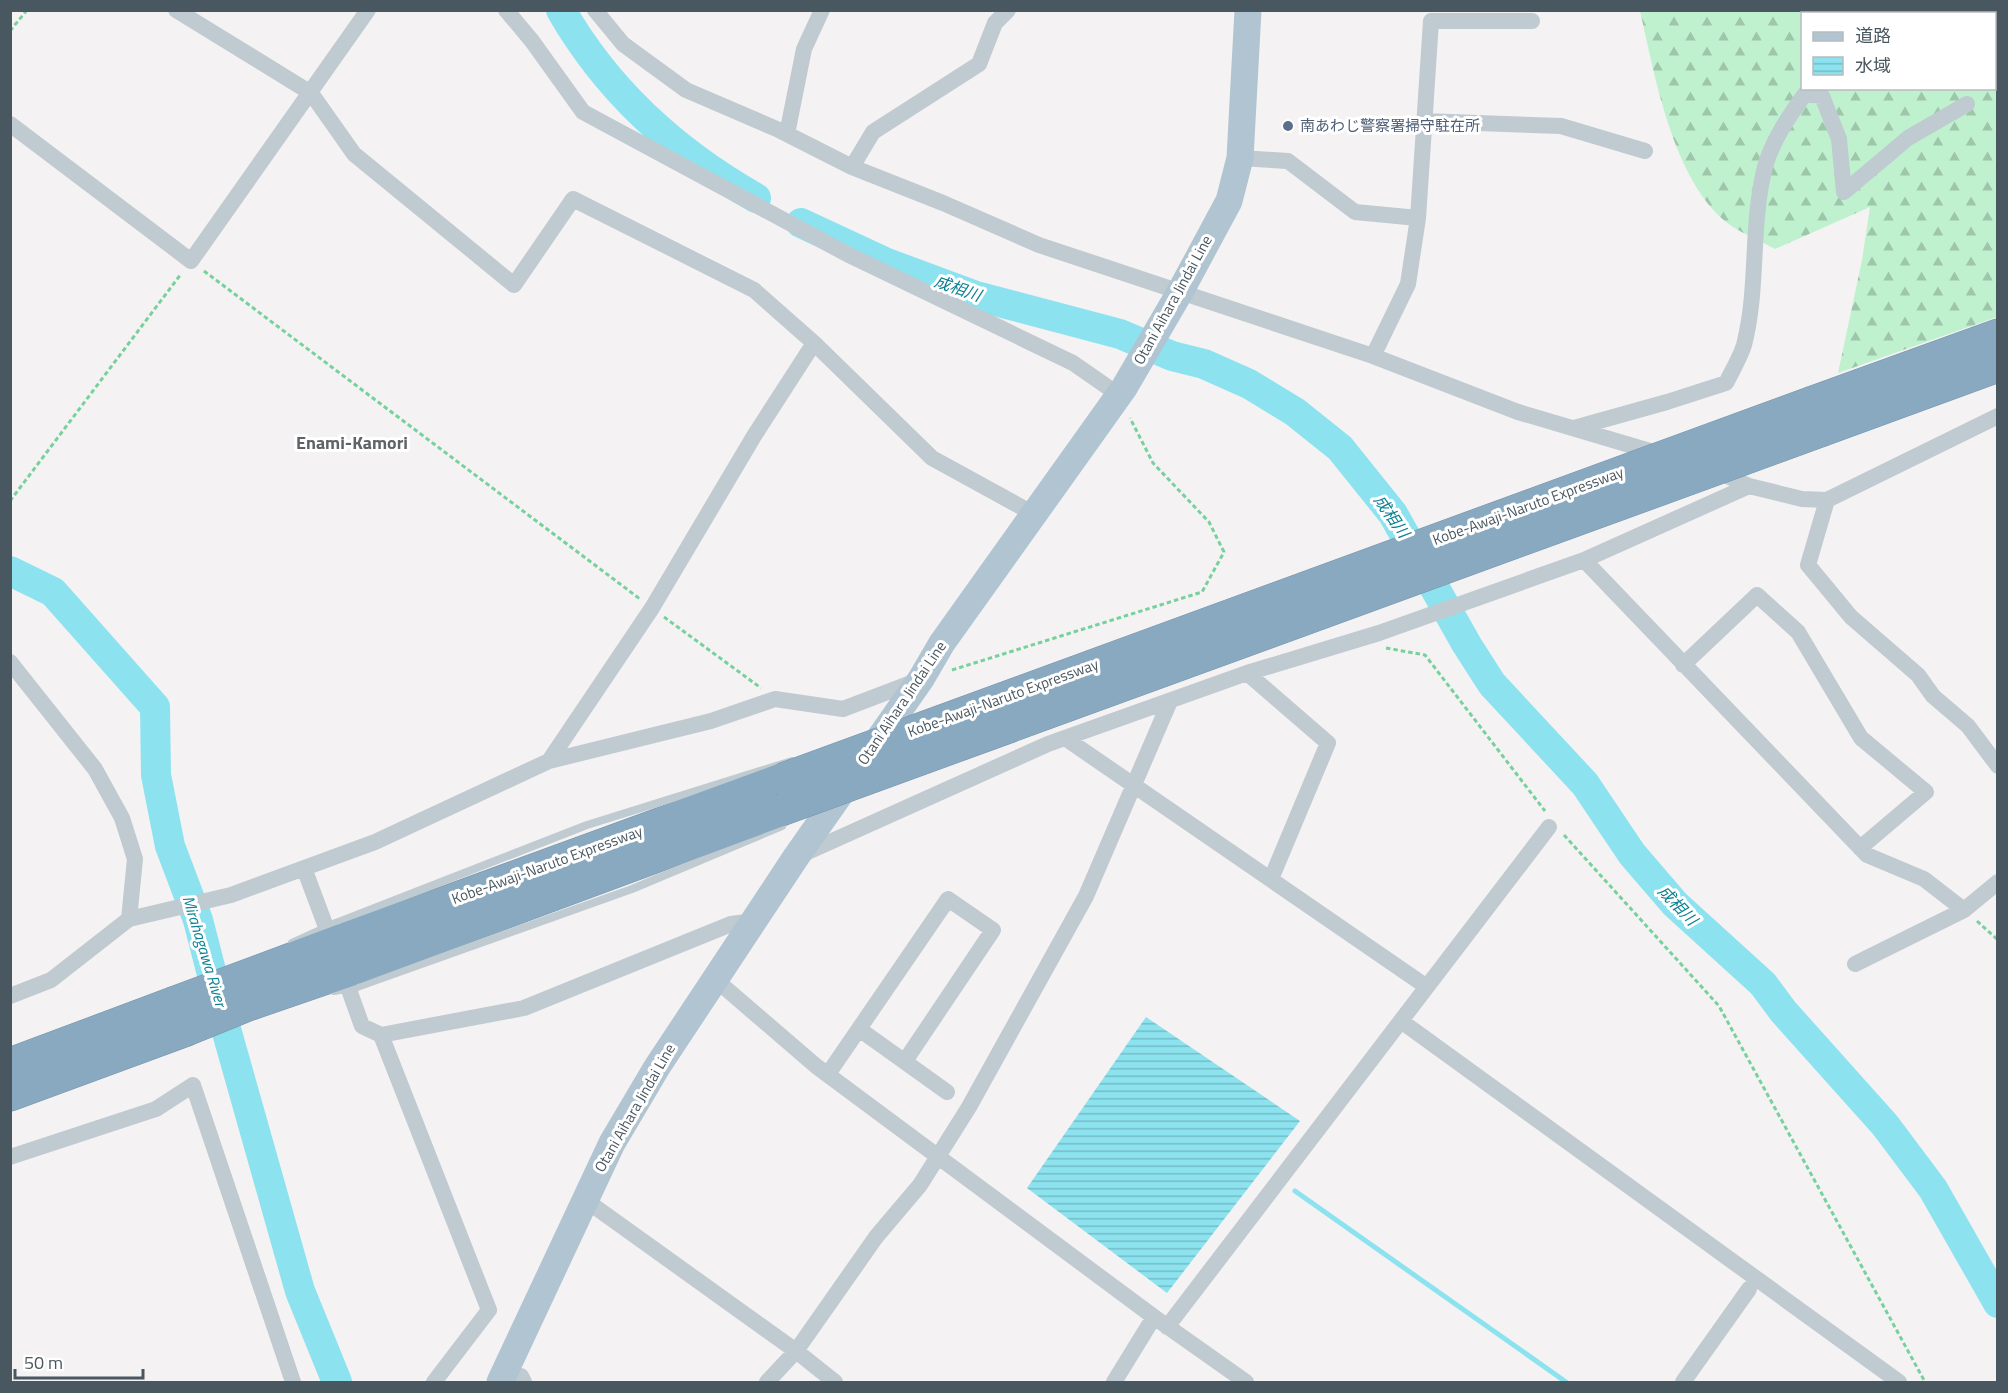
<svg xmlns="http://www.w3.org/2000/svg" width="2008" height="1393" viewBox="0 0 2008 1393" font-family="'Titillium Web','Noto Sans JP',sans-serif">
	<defs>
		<pattern id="forest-firs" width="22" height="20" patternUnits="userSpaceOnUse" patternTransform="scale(1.5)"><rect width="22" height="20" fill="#c0f1cf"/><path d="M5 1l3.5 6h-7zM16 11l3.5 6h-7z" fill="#9ec6ab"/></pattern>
		<pattern id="water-rules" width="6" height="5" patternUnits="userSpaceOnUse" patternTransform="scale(1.5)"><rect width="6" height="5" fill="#8ce3ef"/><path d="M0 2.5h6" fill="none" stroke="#74bbc5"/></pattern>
	</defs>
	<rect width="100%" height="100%" fill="#f4f2f2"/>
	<path fill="url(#forest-firs)" fill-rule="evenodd" d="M1640 11H1997V317L1838 373 1862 260 1870 207 1775 249C1759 240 1740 233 1726 222 1672 177 1655 76 1640 11ZM1802 14H1994V88H1802Z"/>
	<path fill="url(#water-rules)" d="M1146 1017 1300 1121 1167 1293 1027 1188Z"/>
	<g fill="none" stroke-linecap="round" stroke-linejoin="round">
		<path stroke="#8ce3ef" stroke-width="5" d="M1295 1191 1566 1382"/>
		<path stroke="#8ce3ef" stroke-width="30" d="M561 10C608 92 675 152 756 198
			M801 223 887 263 976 296 1120 334 1172 356 1204 364 1249 384 1295 412 1340 448 1393 514 1467 645 1492 684 1585 784 1632 854 1675 904 1763 984 1783 1011 1885 1125 1933 1189 1998 1303
			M10 571 53 592 155 707 156 775 170 846 198 920 226 1029 300 1291 337 1382"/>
		<defs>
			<path id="motorway" d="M1813 402 1998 335
				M1823 430 1998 366
				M342 940 783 779
				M350 970 781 810
				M10 1064 173 1003
				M10 1095 184 1031"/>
		</defs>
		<use href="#motorway" stroke="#7494ad" stroke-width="33"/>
		<path stroke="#77d19d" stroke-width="3" stroke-dasharray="4.5 3" stroke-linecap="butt" d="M10 31 27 10
			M204 271 640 599
			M10 501 181 274
			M664 617 761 688
			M1386 648 1425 655 1545 811
			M952 670 1202 592 1224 552 1209 522 1153 463 1130 418
			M1564 835 1719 1006 1925 1382
			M1977 921 1998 940"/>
		<path stroke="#bfcad1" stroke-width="8" d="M336 923 587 825 792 761
			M357 987 632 889 782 826"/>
		<path stroke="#bfcad1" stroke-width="16" d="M176 10 311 93 354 154 514 285 573 199 754 290 814 343 932 458 1034 514
			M506 10 532 41 583 112 847 254 1073 363 1119 395
			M595 10 623 44 686 90 779 130 852 167 943 203 1039 245 1373 356 1518 412 1660 454
			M1423 121 1561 126 1645 151
			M10 124 191 261 368 10
			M787 134 804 49 822 10
			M1240 158 1288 161 1355 212 1418 218
			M852 167 873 132 979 64 995 23 1008 10
			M1373 356 1408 284 1418 218 1431 21H1532
			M1574 428 1667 402 1726 383C1732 371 1740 358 1744 345 1759 287 1750 225 1765 167 1772 141 1789 116 1805 94L1822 96 1839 139 1844 192 1908 138 1967 104
			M1714 470 1749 486 1802 499 1827 500 1998 416
			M1827 500 1808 565 1851 617 1918 675 1933 696 1968 726 1998 766
			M1584 560 1867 855 1924 879 1964 910
			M10 662 95 769 122 818 135 859 129 919
			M1683 665 1757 595 1798 632 1861 738 1926 792 1860 848
			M1247 673 1328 743 1271 879
			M1065 738 1427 987
			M549 761 652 608 754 436 814 343
			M801 855 1048 744 1247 673 1379 633 1584 560 1749 486
			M304 868 332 943
			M1855 964 1964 910 1998 882
			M343 973 362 1026 381 1035 524 1008 731 924 754 921
			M716 980 816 1066 1154 1317 1246 1382
			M10 996 51 980 129 919 231 895 375 842 549 761 711 721 775 699 843 709 919 680
			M1401 1021 1899 1382
			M859 1029 947 1092
			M381 1035 489 1310 434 1382
			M828 1074 948 899 993 930 905 1061
			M10 1157 156 1109 193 1085 293 1382
			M584 1199 796 1351 835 1382
			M1167 1327 1549 827
			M521 1376 524 1382
			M767 1382 796 1351 876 1237 920 1185 969 1107 1086 896 1170 701
			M1114 1382 1154 1317
			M1683 1382 1749 1289"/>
		<path stroke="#b1c4d1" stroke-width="27" d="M500 1382 612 1143 657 1067 796 857 921 679 942 643 1124 388 1180 292 1229 201 1240 158 1248 10"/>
		<use href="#motorway" stroke="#89a9c1" stroke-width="32"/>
		<defs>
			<path id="motorway-bridge" d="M783 779 1813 402
				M781 810 1823 430
				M173 1003 342 940
				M184 1031 248 1005 350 970"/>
		</defs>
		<use href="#motorway-bridge" stroke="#7494ad" stroke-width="33" stroke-linecap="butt"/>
		<path stroke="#bfcad1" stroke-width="8" d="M292 943 336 923
			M334 991 357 987"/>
		<use href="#motorway-bridge" stroke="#89a9c1" stroke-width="32"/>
	</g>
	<circle fill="#5c6f8a" stroke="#fff" stroke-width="2" cx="1288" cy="126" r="6"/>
	<g text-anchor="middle" stroke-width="6" stroke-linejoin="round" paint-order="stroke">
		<g font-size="15" fill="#4e5e75" stroke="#fff" text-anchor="start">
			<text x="1300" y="131">南あわじ警察署掃守駐在所</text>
		</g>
		<g font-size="15" fill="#495760" stroke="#fff">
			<text transform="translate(1173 300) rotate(-61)" y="5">Otani Aihara Jindai Line</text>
			<text transform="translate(1528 506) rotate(-20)" y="5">Kobe-Awaji-Naruto Expressway</text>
			<text transform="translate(1003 698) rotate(-20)" y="5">Kobe-Awaji-Naruto Expressway</text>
			<text transform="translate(902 703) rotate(-56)" y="5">Otani Aihara Jindai Line</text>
			<text transform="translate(547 865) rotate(-20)" y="5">Kobe-Awaji-Naruto Expressway</text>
			<text transform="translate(635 1108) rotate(-60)" y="5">Otani Aihara Jindai Line</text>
		</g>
		<g font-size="16" font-style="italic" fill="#0a8193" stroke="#fff">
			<text transform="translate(958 288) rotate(19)" y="6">成相川</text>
			<text transform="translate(1392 516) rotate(55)" y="6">成相川</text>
			<text transform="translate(1678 905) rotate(46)" y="6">成相川</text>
			<text transform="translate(205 951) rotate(73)" y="6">Mirahagawa River</text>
		</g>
		<g font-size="18" font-weight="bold" fill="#5e6367" stroke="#fff">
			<text x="352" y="449">Enami-Kamori</text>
		</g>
	</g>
	<rect width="2008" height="1393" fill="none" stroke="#495760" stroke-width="24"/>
	<rect x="1801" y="12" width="195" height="78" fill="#ffffff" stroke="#b6bcbf" stroke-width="1.5"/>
	<rect x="1813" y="32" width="30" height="9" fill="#b1c4d1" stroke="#b6bcbf" stroke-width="1.5"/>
	<text x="1855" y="42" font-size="18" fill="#495760">道路</text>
	<rect x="1813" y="57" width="30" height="18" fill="url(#water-rules)" stroke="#b6bcbf" stroke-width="1.5"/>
	<text x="1855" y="72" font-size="18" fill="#495760">水域</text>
	<path d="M15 1369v9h128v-9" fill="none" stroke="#495760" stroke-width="3"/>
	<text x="24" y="1369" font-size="18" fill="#495760" stroke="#ffffff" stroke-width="4.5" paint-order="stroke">50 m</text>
</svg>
